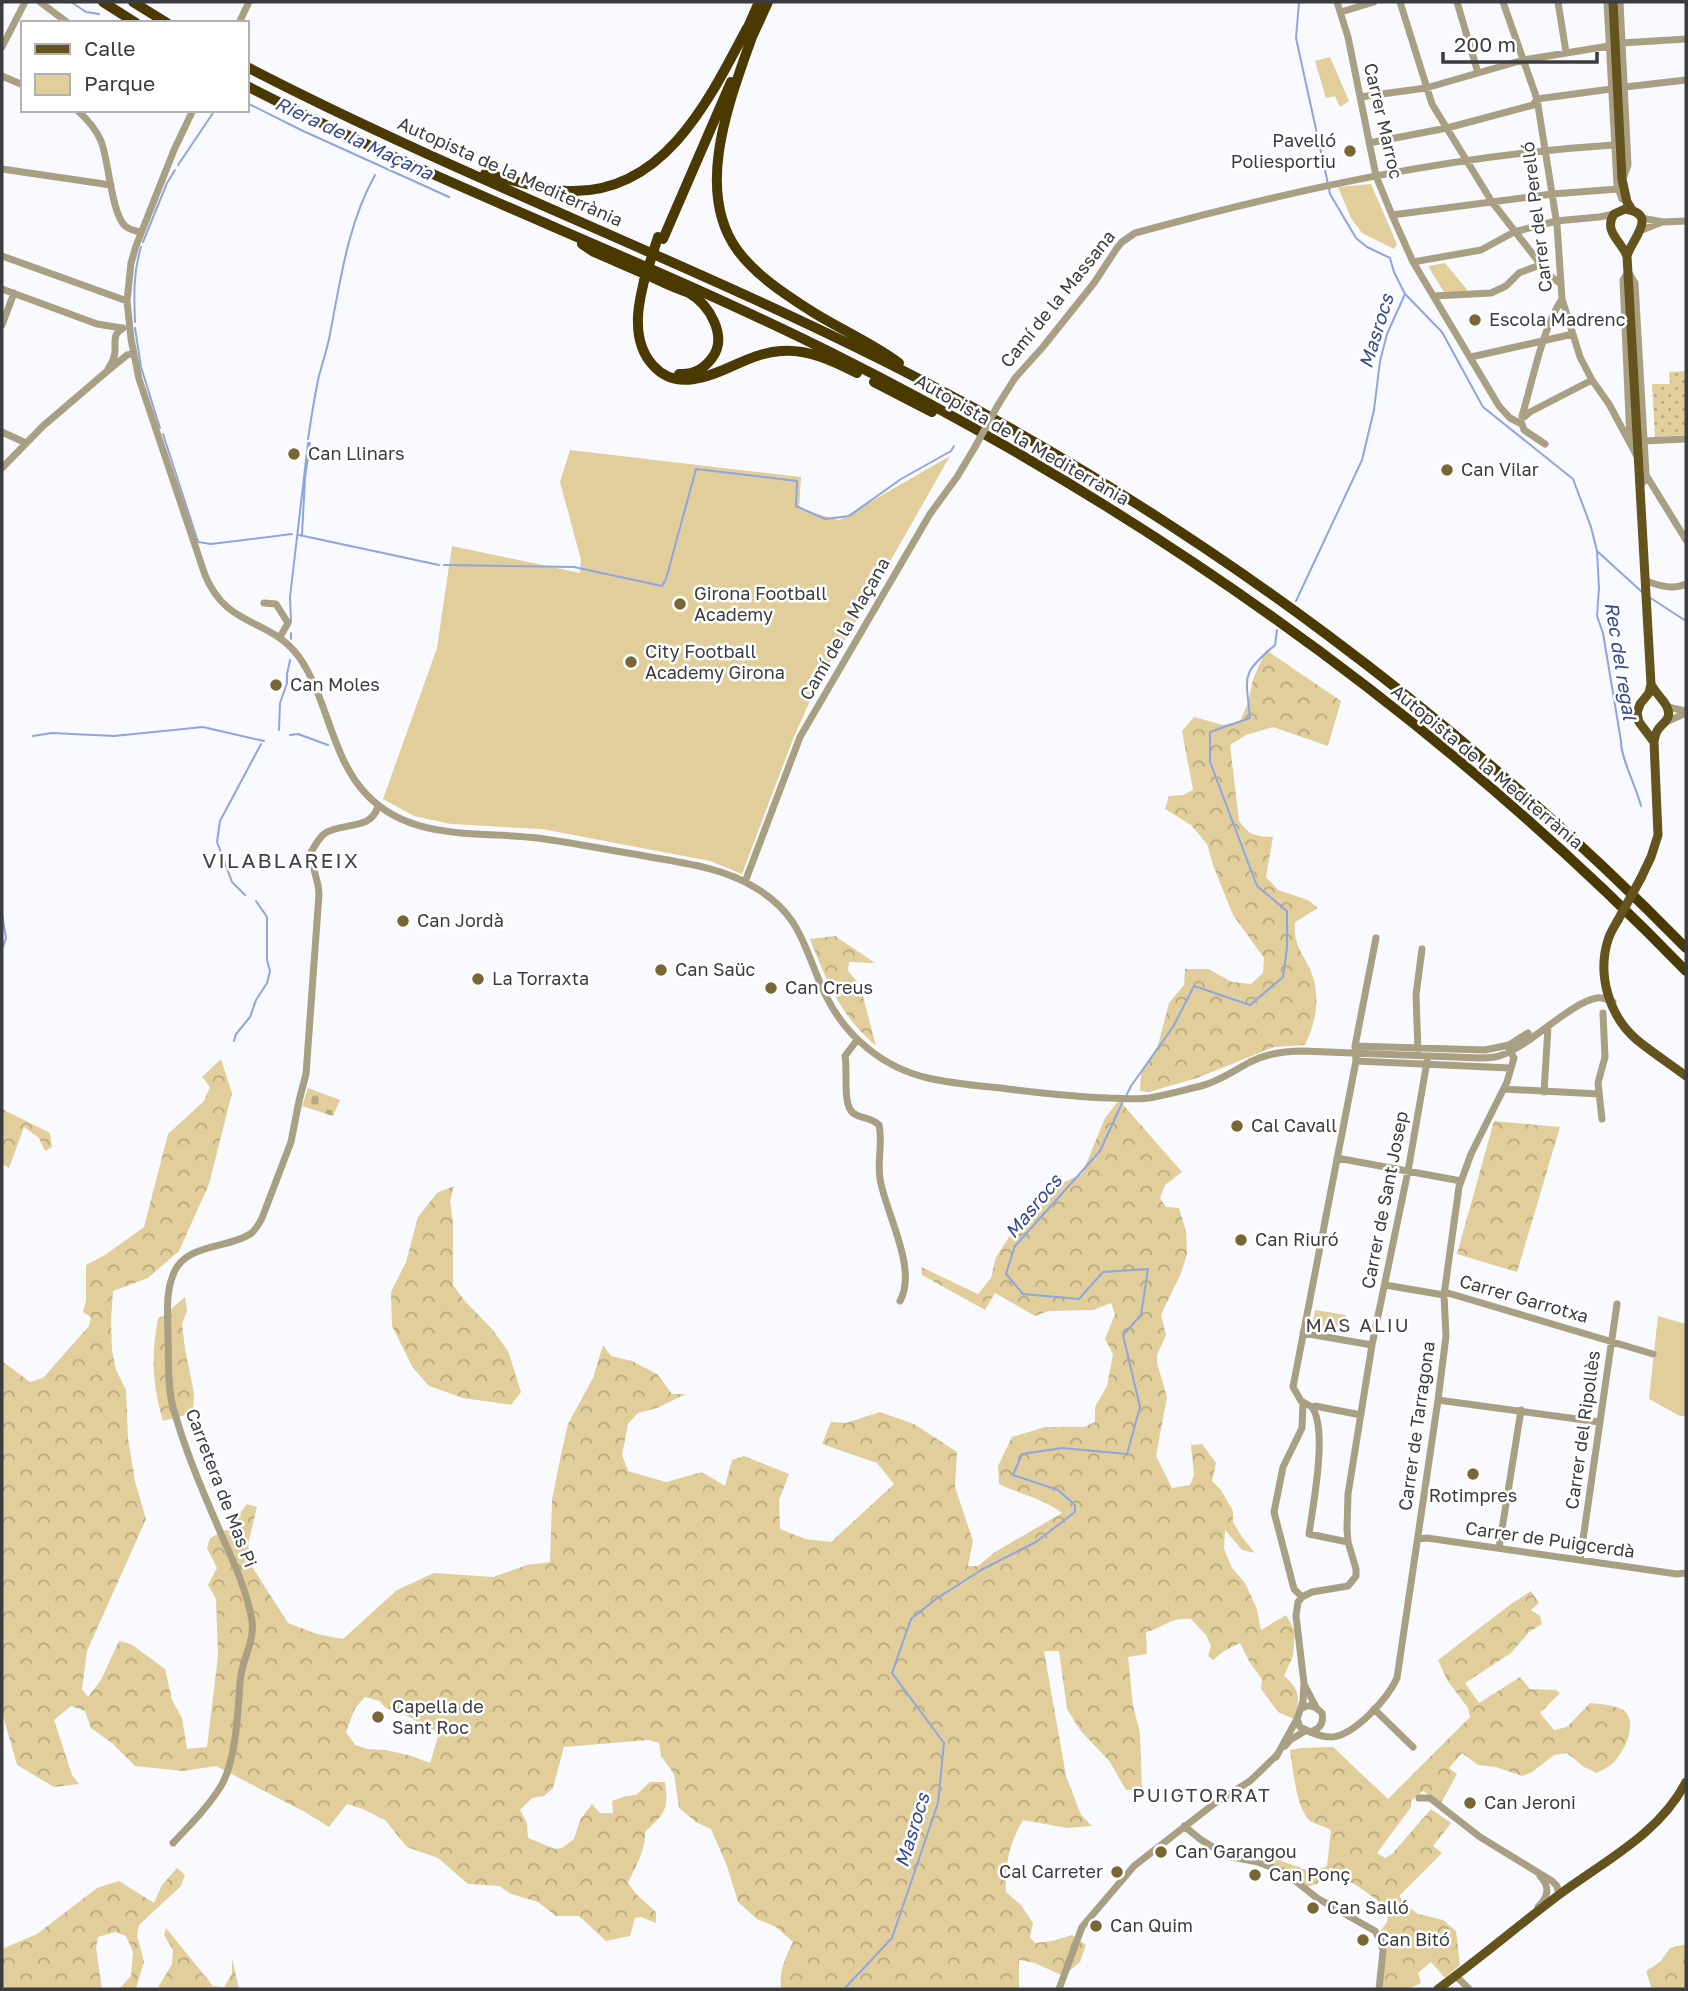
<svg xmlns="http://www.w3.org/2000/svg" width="1688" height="1991" viewBox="0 0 1688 1991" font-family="'Golos Text',sans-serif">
	<defs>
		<pattern id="grass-dots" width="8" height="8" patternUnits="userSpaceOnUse" patternTransform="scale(1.75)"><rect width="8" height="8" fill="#e1ce9a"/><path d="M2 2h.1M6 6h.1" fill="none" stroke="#b8a87f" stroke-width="1.8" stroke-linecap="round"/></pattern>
		<pattern id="forest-crowns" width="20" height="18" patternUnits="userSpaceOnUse" patternTransform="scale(1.75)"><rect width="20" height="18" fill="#e1ce9a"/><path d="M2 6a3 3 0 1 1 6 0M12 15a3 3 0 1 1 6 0" fill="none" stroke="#b8a87f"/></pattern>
		<pattern id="cemetery-stones" width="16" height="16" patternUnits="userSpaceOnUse" patternTransform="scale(1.75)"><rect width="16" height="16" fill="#e1ce9a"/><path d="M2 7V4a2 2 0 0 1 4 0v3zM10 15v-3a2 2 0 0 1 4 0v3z" fill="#b8a87f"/></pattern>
	</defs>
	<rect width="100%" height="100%" fill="#f9faff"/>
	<path fill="url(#grass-dots)" d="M1686 371V435L1655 437 1652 384H1670L1669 372Z"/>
	<path fill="url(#forest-crowns)" fill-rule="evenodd" d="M1266 650 1341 701 1328 746 1273 727 1246 735 1230 745 1239 821C1250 836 1255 836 1273 837L1266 877 1278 890 1308 900 1318 908 1295 922C1293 944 1301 950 1310 969 1321 995 1317 1020 1305 1045L1274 1047 1197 1078 1149 1092 1140 1091 1141 1072 1158 1045 1169 1003 1184 985 1185 969H1208L1232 982 1251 984 1263 973 1264 958 1233 915 1213 865 1207 844 1191 825 1165 809 1169 796 1183 795 1193 790 1182 731 1194 717 1223 725 1240 721 1248 703 1253 679Z
		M835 936 875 963 849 962 848 971 860 985 876 1046C840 1015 827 982 810 939Z
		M221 1059 232 1093 209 1184 179 1251 148 1278 113 1291 111 1321 112 1350 116 1370 126 1390 128 1438 135 1481 146 1519 87 1651 82 1689 88 1697 101 1680 119 1641 131 1644 165 1669 172 1700 182 1718 187 1749 207 1747 218 1656 216 1599 208 1585 217 1568 207 1548 210 1538 228 1529 247 1504 257 1507 248 1544 251 1565 288 1623 317 1634 343 1639 397 1590 434 1573 493 1577 527 1565 550 1562 552 1500 562 1450 568 1424 593 1378 603 1345 611 1356 632 1361 657 1374 672 1394H686L657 1408 638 1413 628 1424 622 1455 628 1471 666 1482 702 1472 725 1486 732 1460 744 1456 789 1474 779 1500 780 1529 805 1539 831 1542 894 1484 877 1463 822 1444 831 1422 846 1423 880 1412 914 1424 957 1452 955 1487 973 1541 968 1566H978L995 1552 1062 1513C1045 1499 1019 1494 999 1484L998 1466 1012 1437 1045 1427H1084L1095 1422V1407L1107 1386 1113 1354 1105 1339 1115 1314 1111 1303 1093 1310 1048 1311 1035 1316 995 1293 985 1310 922 1275 921 1267 978 1294 991 1278 996 1257 1009 1237 1036 1204 1062 1183 1082 1174 1105 1118 1119 1100 1182 1172 1165 1185 1160 1198 1166 1207 1179 1208 1186 1231 1187 1254 1181 1273 1161 1315 1166 1335 1157 1355V1363L1167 1397 1156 1456 1172 1488 1190 1485 1194 1475 1191 1445 1202 1444 1216 1463 1212 1481 1221 1490 1233 1511V1522L1242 1537 1255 1553 1242 1550 1225 1530 1224 1549 1232 1568 1245 1583 1257 1609 1261 1630 1286 1615 1295 1631 1293 1656 1284 1676C1301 1690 1300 1699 1294 1719L1278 1712 1261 1689 1262 1679 1250 1663 1240 1643 1224 1651 1213 1660 1208 1656 1211 1646 1206 1635 1191 1619C1169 1617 1166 1627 1146 1632L1147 1654 1128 1657 1133 1706 1140 1733 1142 1790H1126L1110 1762 1080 1730 1067 1709 1059 1651H1044L1066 1776 1081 1815 1092 1826 1067 1828 1023 1820C1009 1844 1005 1864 1006 1892L1021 1905 1033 1923 1030 1937 1035 1943 1052 1941 1072 1935 1086 1945 1080 1962 1063 1976 1035 1963 1019 1960V1989H781C779 1970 785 1959 793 1942L776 1927 757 1919 738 1902 727 1866 711 1829 696 1822 679 1808 674 1774 661 1756 659 1743 648 1740 564 1747 553 1788 544 1796 532 1798 520 1810 527 1823 528 1838 555 1849 562 1848 574 1839 580 1820 592 1804 600 1813H613L612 1801 626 1796 636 1795 650 1782H665C669 1810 665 1813 645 1832 646 1851 635 1866 628 1883L636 1894 656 1912V1923L641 1917 635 1918 630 1936 606 1941 579 1916H556L538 1902 511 1894 499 1886 468 1884 438 1858 407 1847 385 1820 363 1809 347 1804 329 1827 305 1812 216 1766 183 1771 135 1766 113 1744 91 1728 85 1711 71 1706 54 1720 72 1775 79 1784 54 1787 17 1765 2 1712V1361L30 1382 43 1378 89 1326 91 1317 83 1312 86 1301V1265L105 1255 144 1227 168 1134 204 1101 210 1087 202 1077ZM365 1697 380 1701C384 1708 388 1710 396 1710L439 1733 430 1763 408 1755 386 1750 368 1749 355 1745 346 1732 355 1708Z
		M2 1109 50 1133 52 1147 45 1151 39 1138 24 1127 9 1168 2 1164Z
		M1494 1121 1560 1127 1517 1272 1457 1254Z
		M454 1186 450 1201 453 1222V1285L464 1300 492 1329 508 1351 521 1392 511 1405 463 1398 429 1386 413 1368 392 1326 391 1292 406 1262 418 1217 437 1193Z
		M185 1297 187 1311 182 1324 185 1349 194 1393 193 1413 163 1421C152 1384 151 1356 158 1318L163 1316Z
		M1531 1591 1539 1603 1531 1610 1540 1616 1542 1624 1529 1632 1511 1653 1465 1683 1479 1703 1520 1677 1530 1689 1556 1690 1560 1693 1540 1713 1554 1730 1567 1727 1590 1703C1601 1704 1614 1705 1623 1710 1640 1721 1623 1755 1612 1764 1607 1768 1601 1770 1597 1773L1584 1767 1567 1753 1554 1755 1532 1772 1522 1776 1496 1767 1478 1765 1462 1753 1449 1768 1457 1774 1441 1803 1423 1791 1411 1801V1807L1377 1853 1385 1858 1392 1854 1431 1809 1451 1823 1433 1846 1442 1853 1399 1896 1406 1905 1418 1914 1443 1920 1456 1931 1460 1965 1445 1978 1431 1962 1418 1973 1421 1983 1408 1989H1380L1378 1981 1386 1957 1378 1948 1376 1937 1387 1922 1389 1908C1369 1896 1351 1876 1326 1875L1317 1884 1303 1888 1279 1868 1265 1863 1266 1859H1276L1312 1872 1327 1866 1331 1830C1325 1826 1316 1825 1310 1821 1296 1809 1293 1768 1290 1750L1302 1748 1333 1747 1388 1799 1470 1717 1468 1708 1447 1680 1438 1660 1511 1604Z
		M177 1868 185 1875 181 1886 139 1925 137 1935 144 1962 136 1989H119L131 1976 133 1952 126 1936 115 1932 98 1937 96 1948 102 1989H2V1949L37 1934 97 1888 119 1881 154 1903 162 1885Z
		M166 1928 213 1986 224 1987 232 1974V1958L239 1989H157L172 1964 173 1950 164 1935Z
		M1686 1944V1989H1652L1646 1971 1660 1962 1670 1948Z"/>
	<path fill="url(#cemetery-stones)" d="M308 1088 340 1100 333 1116 302 1106Z"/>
	<path fill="#e1ce9a" d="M1330 57 1349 101 1340 107 1335 96 1326 98 1315 61Z
		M1371 184 1397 244 1394 249 1362 233 1351 218 1338 187Z
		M1445 263 1469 292H1444L1428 266Z
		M570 450 801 477 799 509 839 520 950 456 850 632 821 676 793 739 742 874 710 861 542 829 451 824 414 816 383 799 437 648 452 546 580 573 581 560 560 482Z
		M1315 1310 1346 1315 1343 1333 1312 1327Z
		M1658 1316 1686 1324V1416H1680L1649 1399Z"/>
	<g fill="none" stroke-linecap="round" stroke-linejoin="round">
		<path stroke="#8fa5df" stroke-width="2" d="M71 2 86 12 99 14
			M1299 2 1296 38 1328 184
			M107 22V23
			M247 103 301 130 449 197
			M178 165 215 110
			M143 242 167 183 175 170
			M1406 295 1442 332 1483 407 1573 479 1591 527 1597 551 1599 588 1597 616 1603 633 1621 741C1620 756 1637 789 1641 806
			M135 322C134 296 133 273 141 247
			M135 328 141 367 160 428
			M163 434 198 542 211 544 292 534
			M308 439C311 419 314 400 318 380 321 367 326 353 329 339 340 284 347 225 375 175
			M299 535 439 565
			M302 535 305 478 310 443
			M1597 551 1642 592
			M444 565 574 567 662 586 666 579 696 469 797 481 796 506 825 519 849 516 901 479 951 451 954 446
			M1649 597 1686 621
			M1296 601 1362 460 1374 410 1380 361 1387 334 1405 294 1394 272 1390 258 1367 247 1356 238 1330 194 1329 189
			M291 622 290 597 308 443
			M291 639V633
			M279 730 280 703 287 683V674L290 660
			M290 735 298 734 328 745
			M33 736 52 733 114 736 203 727 264 741
			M245 895 232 882 217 842 220 821 261 744
			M2 914 6 938 3 947
			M234 1041 236 1034 250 1017 256 1000 267 983 270 971 267 960V917L256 901
			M1126 1096 1131 1086 1173 1027 1194 986 1250 1005 1283 977 1287 948V911L1257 886 1210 762V732L1250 718C1246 674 1240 675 1275 645L1277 630
			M844 1989 892 1938 938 1803 944 1743 892 1673 911 1619 936 1599 981 1570 1036 1542 1075 1512V1505L1058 1490 1013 1475 1022 1454 1062 1448 1127 1454 1140 1407 1123 1335 1141 1315 1148 1269 1103 1272 1079 1299 1023 1294 1006 1274 1015 1246 1100 1151 1123 1101"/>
		<path stroke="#a99f83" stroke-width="7" d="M40 2 68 23
			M1337 2 1348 37 1376 176 1392 215 1413 262 1499 406 1510 418 1522 424
			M1400 2 1432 104 1492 202 1549 275 1561 284
			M1457 2 1478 73
			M1503 2 1537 99 1557 225 1562 299 1580 357 1592 380 1609 404 1638 458
			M1558 2 1566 52
			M1607 2 1617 185 1622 199
			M1620 2 1628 165 1624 176
			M1341 12 1374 2
			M239 23 249 2
			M1622 43 1686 39
			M2 47 25 2
			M2 76 23 85
			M1625 87 1686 80
			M1360 97 1426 88 1523 60 1609 46
			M77 110C87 119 96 129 101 141 109 161 111 212 125 226 129 229 135 231 140 232
			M193 110 174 150 136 246 131 263 127 301 131 339 139 379 205 575C227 629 270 617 299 657 328 698 331 758 367 795 412 842 480 831 538 838 574 843 609 850 645 856 682 863 721 867 754 887 803 915 804 951 826 996 846 1037 884 1068 928 1078 954 1084 982 1086 1008 1089 1042 1093 1075 1097 1109 1098 1122 1098 1136 1100 1149 1098 1166 1095 1184 1090 1201 1086 1220 1081 1233 1071 1250 1062 1266 1054 1283 1051 1302 1051L1480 1058C1488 1058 1495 1058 1502 1055 1531 1045 1571 1002 1597 998 1603 997 1608 1000 1613 1002
			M1369 143 1447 128 1533 105 1537 99 1611 89
			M2 169 111 185
			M1392 215 1552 194 1618 189
			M1641 218 1663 222 1686 221
			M1642 230 1662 222
			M2 256 127 301
			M1413 262 1481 250 1514 232 1556 221 1599 217 1614 214
			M1628 272 1623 280 1630 441
			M1629 273 1635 283 1646 474 1645 480 1640 486
			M2 289 97 324 122 328
			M1434 296 1491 293 1506 286 1519 273 1540 265
			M2 325 14 293
			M1471 357 1573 334
			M108 369C112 363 116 355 115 347 115 338 114 334 123 328
			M998 405 1015 378 1042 348 1094 283 1117 248 1122 242 1135 233C1292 190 1451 155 1614 145
			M1522 416C1533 380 1542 329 1562 299
			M1524 417 1530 412 1592 380
			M1522 424 1524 430 1545 444
			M2 432 26 443
			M1644 441 1686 439
			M2 468 43 426 105 373 127 355 133 353
			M1646 475 1686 540
			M1646 581C1660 586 1673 590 1686 584
			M264 603 276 604 288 623 280 637
			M1667 707 1686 711
			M1666 722 1686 713
			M745 882 800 737 930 514 957 477 975 447
			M857 1040 845 1056C848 1070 842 1104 853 1113 861 1119 871 1117 879 1125 883 1142 877 1161 880 1179 886 1214 918 1269 900 1301
			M1355 1046 1485 1050 1509 1045 1528 1033 1531 1039
			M1418 1051 1416 995 1422 949
			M1356 1061 1510 1068
			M1504 1089 1599 1094
			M1544 1092 1548 1027
			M1602 1119 1598 1083 1605 1057 1603 1013
			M1337 1158 1461 1181
			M1385 1285 1444 1295 1448 1293 1653 1354
			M1303 1333 1372 1345
			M1438 1400 1599 1422
			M1312 1407C1328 1430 1313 1505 1309 1534L1348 1542
			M1361 1415 1315 1406 1312 1407 1301 1401 1293 1387 1356 1061 1355 1046 1376 938
			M1418 1539 1427 1538 1677 1574 1686 1573
			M1499 1548 1521 1410
			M1580 1560 1617 1304
			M1302 1597 1294 1589 1274 1512 1283 1467 1302 1428 1303 1402
			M1305 1686 1316 1707
			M1374 1709 1413 1747
			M1297 1719 1300 1727 1310 1732C1320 1729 1324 1723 1322 1713 1315 1706 1309 1703 1301 1709
			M1310 1732C1317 1735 1324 1737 1332 1737 1355 1735 1388 1698 1397 1678L1438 1400 1446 1336 1444 1295 1459 1187 1471 1154 1507 1082 1514 1058 1507 1046
			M1285 1746 1290 1740 1305 1731
			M1276 1757 1297 1719 1303 1701 1304 1683 1296 1616 1298 1602 1302 1597 1312 1592 1348 1586 1356 1576V1569L1348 1542 1347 1529 1348 1494 1372 1345 1408 1171 1428 1056
			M1419 1798H1430L1480 1837 1552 1881 1557 1886 1559 1895
			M1184 1826 1200 1839 1227 1856 1258 1862 1284 1872 1317 1898 1375 1931 1382 1943 1383 1951 1379 1989
			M173 1843C190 1825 208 1807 221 1786 236 1761 238 1711 240 1682 241 1661 255 1642 252 1621 247 1591 234 1563 222 1536 204 1494 185 1451 173 1407 167 1385 169 1360 168 1338 168 1317 165 1295 173 1275 184 1243 228 1249 250 1234 256 1230 259 1224 262 1218L291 1142 299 1101 306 1074 319 894 318 885 310 854C314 847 318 839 324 834 342 821 371 832 378 806
			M1538 1907C1549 1896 1550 1887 1540 1876
			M1456 1976 1469 1989
			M1059 1989 1082 1927 1134 1866 1215 1803 1250 1781 1277 1755"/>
		<path stroke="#65531d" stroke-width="9" d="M1613 2 1622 179 1627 202 1632 210
			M1627 256C1631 240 1660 214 1625 209L1614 214C1603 231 1621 241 1627 256L1651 684 1649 693 1640 704 1637 713 1639 722 1654 742
			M1641 878 1651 857 1658 835 1654 742C1654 740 1656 733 1657 731 1661 723 1673 720 1667 707 1664 700 1656 694 1651 684
			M1618 920C1614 927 1610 933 1608 940 1597 975 1609 1016 1637 1040 1653 1053 1670 1064 1686 1076
			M1438 1989C1480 1958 1519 1925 1560 1894 1606 1860 1659 1834 1686 1782"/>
		<path stroke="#4a3a02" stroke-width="10" d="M103 2 136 23
			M133 2 167 23
			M754 31C732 95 692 189 738 251 756 275 783 293 808 309 837 328 871 342 899 363
			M745 34 759 2
			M752 37 768 2
			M247 67C467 181 701 266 921 380 1203 526 1463 721 1686 948
			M247 86C437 184 639 257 830 352 1148 511 1439 717 1686 971
			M485 174C515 180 543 191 574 191 666 191 710 98 747 28
			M663 239 731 82
			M582 244 594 252C619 263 644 273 669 285 675 288 683 290 689 293 710 305 728 337 712 358 704 369 692 375 679 374
			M644 281C641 295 637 309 638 323 638 355 659 385 694 379 724 375 748 353 781 351 809 349 833 361 857 373
			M874 382 932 412"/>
		<path stroke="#a99f83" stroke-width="7" d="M975 447 998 405"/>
		<path stroke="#65531d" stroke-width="9" d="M1618 920 1641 878"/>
		<path stroke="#4a3a02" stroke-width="10" d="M644 281 658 237"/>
	</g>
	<g fill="#786635" stroke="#fff" stroke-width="2.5">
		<circle cx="1350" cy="151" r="7"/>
		<circle cx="1475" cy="320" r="7"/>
		<circle cx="294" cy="454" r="7"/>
		<circle cx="1447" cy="470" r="7"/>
		<circle cx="680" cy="604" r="7"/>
		<circle cx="631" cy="662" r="7"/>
		<circle cx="276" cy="685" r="7"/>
		<circle cx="403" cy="921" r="7"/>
		<circle cx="661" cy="970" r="7"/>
		<circle cx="478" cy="979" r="7"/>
		<circle cx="771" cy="988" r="7"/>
		<circle cx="1237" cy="1126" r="7"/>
		<circle cx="1241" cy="1240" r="7"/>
		<circle cx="1473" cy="1474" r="7"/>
		<circle cx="378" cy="1717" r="7"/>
		<circle cx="1470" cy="1803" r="7"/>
		<circle cx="1161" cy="1852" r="7"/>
		<circle cx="1117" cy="1872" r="7"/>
		<circle cx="1255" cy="1875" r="7"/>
		<circle cx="1313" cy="1908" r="7"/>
		<circle cx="1096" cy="1926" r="7"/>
		<circle cx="1363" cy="1940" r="7"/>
	</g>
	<g text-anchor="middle" stroke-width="5" stroke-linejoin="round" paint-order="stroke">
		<g font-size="18" fill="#3b3c3f" stroke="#fff">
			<text transform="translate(1383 121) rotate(77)" y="6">Carrer Marroc</text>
			<text transform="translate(510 172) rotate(24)" y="6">Autopista de la Mediterrània</text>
			<text transform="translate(1537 217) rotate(-97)" y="6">Carrer del Perelló</text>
			<text transform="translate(1058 299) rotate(-51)" y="6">Camí de la Massana</text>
			<text transform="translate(1022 440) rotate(30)" y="6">Autopista de la Mediterrània</text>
			<text transform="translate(845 629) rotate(-60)" y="6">Camí de la Maçana</text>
			<text transform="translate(1487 767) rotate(40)" y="6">Autopista de la Mediterrània</text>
			<text transform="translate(1385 1200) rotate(-79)" y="6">Carrer de Sant Josep</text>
			<text transform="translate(1524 1299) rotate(16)" y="6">Carrer Garrotxa</text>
			<text transform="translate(1417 1426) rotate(-82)" y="6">Carrer de Tarragona</text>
			<text transform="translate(1583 1430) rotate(-82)" y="6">Carrer del Ripollès</text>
			<text transform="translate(221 1488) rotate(69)" y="6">Carretera de Mas Pi</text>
			<text transform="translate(1550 1540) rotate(8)" y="6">Carrer de Puigcerdà</text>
		</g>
		<g font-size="18" fill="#3b3c3f" stroke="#fff" text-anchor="start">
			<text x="1336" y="147" text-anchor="end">Pavelló<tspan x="1336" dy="21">Poliesportiu</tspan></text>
			<text x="1489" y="326">Escola Madrenc</text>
			<text x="308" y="460">Can Llinars</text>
			<text x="1461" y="476">Can Vilar</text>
			<text x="694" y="600">Girona Football<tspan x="694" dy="21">Academy</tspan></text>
			<text x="645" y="658">City Football<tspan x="645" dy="21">Academy Girona</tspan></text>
			<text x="290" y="691">Can Moles</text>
			<text x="417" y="927">Can Jordà</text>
			<text x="675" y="976">Can Saüc</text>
			<text x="492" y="985">La Torraxta</text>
			<text x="785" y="994">Can Creus</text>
			<text x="1251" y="1132">Cal Cavall</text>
			<text x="1255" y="1246">Can Riuró</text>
			<text x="1473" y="1502" text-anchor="middle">Rotimpres</text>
			<text x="392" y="1713">Capella de<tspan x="392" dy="21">Sant Roc</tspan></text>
			<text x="1484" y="1809">Can Jeroni</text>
			<text x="1175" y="1858">Can Garangou</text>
			<text x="1103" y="1878" text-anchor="end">Cal Carreter</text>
			<text x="1269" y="1881">Can Ponç</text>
			<text x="1327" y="1914">Can Salló</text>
			<text x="1110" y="1932">Can Quim</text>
			<text x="1377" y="1946">Can Bitó</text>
		</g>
		<g font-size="19" font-style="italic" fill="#34498f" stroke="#fff">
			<text transform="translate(354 138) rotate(25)" y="7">Riera de la Maçana</text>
			<text transform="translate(1376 331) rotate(-73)" y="7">Masrocs</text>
			<text transform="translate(1621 661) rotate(81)" y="7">Rec del regal</text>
			<text transform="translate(1033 1206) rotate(-50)" y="7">Masrocs</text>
			<text transform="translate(912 1830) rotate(-73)" y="7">Masrocs</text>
		</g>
		<g font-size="19" letter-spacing="2" fill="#3f4247" stroke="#fff">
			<text x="1358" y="1332">MAS ALIU</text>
			<text x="1202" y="1802">PUIGTORRAT</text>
		</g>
		<g font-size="21" letter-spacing="2" fill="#3f4247" stroke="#fff">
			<text x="281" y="868">VILABLAREIX</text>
		</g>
	</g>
	<rect width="1688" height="1991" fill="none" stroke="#3b3c3f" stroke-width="7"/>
	<rect x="21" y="21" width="228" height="91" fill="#ffffff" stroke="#b1b1b2" stroke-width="2"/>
	<rect x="35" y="44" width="35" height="10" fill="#65531d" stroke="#b1b1b2" stroke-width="2"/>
	<text x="84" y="56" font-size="21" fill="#3b3c3f">Calle</text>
	<rect x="35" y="74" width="35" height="21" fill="#e1ce9a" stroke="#b1b1b2" stroke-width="2"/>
	<text x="84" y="91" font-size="21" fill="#3b3c3f">Parque</text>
	<path d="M1443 52v10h154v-10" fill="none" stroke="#3b3c3f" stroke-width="3.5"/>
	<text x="1454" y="52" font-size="21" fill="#3b3c3f" stroke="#ffffff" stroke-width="5" paint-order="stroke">200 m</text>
</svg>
